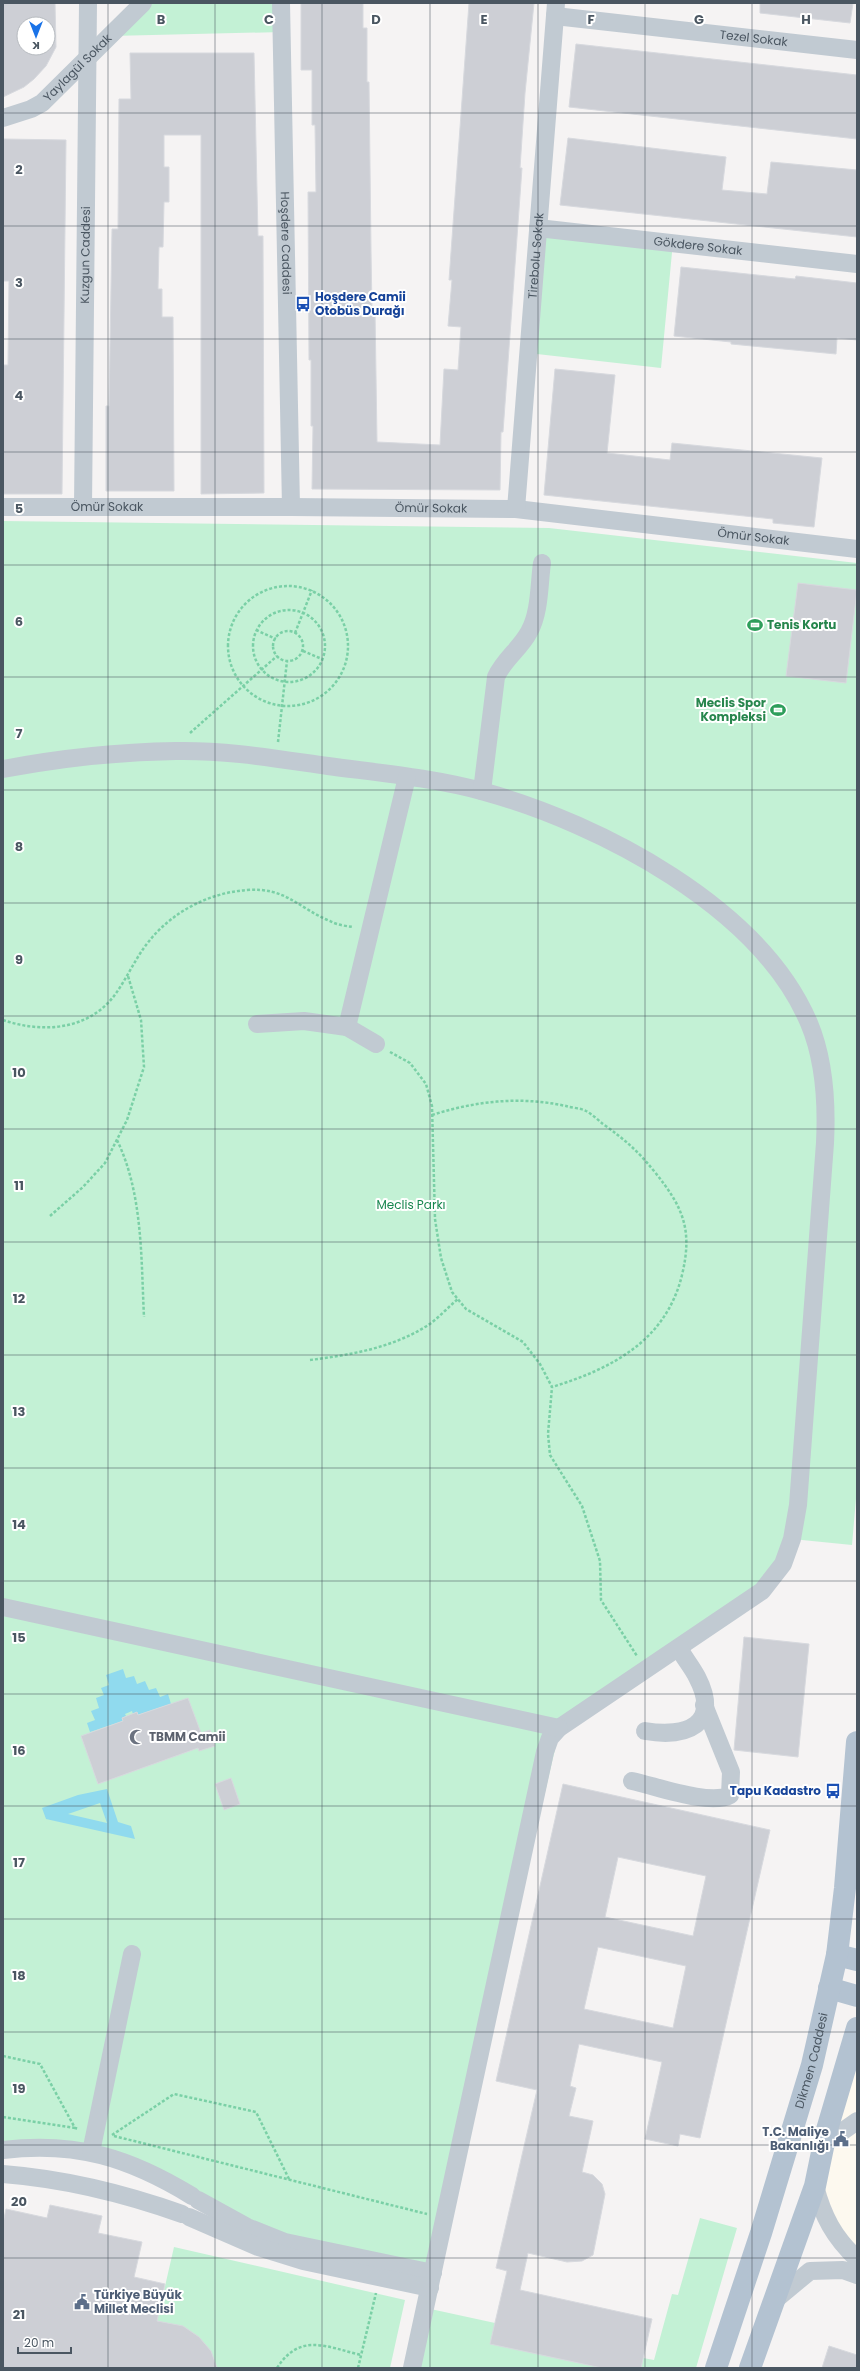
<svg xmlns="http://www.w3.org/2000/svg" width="860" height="2371" viewBox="0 0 860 2371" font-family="Poppins,sans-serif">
	<rect width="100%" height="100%" fill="#f5f3f3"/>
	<path fill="#fdf9ef" d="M857 2028V2259L821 2208Z"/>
	<path fill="#c3f1d5" d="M143 3H281L282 32 111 36Z
		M538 228 673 242 661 368 528 353Z
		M3 521 549 528 857 563V1487L852 1545 792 1539 762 1591 560 1728 433 2273 305 2247 132 2164 3 2150Z
		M700 2218 737 2228 696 2368H641L643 2358 654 2360 672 2294 678 2295Z
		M174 2247 405 2300 390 2368H217C205 2335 190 2328 157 2321Z
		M426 2308 495 2323 602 2368H412Z"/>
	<path fill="#90daee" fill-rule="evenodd" d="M123 1669 126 1678 134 1676 137 1684 145 1681 149 1690 156 1688 160 1697 168 1694 171 1704 138 1715 137 1712 133 1714 132 1711 125 1714 126 1716 122 1718 123 1721 90 1732 87 1723 95 1720 91 1711 99 1708 96 1698 104 1695 101 1688 109 1685 106 1675Z
		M107 1789 118 1822 131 1826 135 1839 46 1819 42 1808 78 1795ZM100 1803 107 1823 68 1814Z"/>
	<path fill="#cdcfd5" stroke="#d7d9de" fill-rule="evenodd" d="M3 3H55L56 47 46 66 34 79 24 87 3 97ZM24 24H48V48H24Z
		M301 3H363V28H367V82H369L371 250 372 310H375L377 442 440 445 444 369 458 370 461 327 448 326 452 280H449L469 3H534L525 93 520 168H522L503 432H501L500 490 312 489 313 426H311V360H309L308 192H316L315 125H312V70H301Z
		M760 3H853L850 23 760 13Z
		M576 44 857 75V139L569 107Z
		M130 53H254L258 236H263L264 493 201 494V135H164V167H169V202H164L163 247H159L158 289H162V317H173L174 491H106V406H109L112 229H118L119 99H131Z
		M568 138 726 157 722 190 767 194 771 162 857 170V237L560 205Z
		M3 139 66 140 62 494H3V365H8L9 281H3Z
		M681 267 795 279 796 276 857 283V340L837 338 836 354 731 344V342L674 336Z
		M555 369 615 375 607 453 670 460 672 443 822 458 814 527 773 523V519L544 495Z
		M798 583 857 590 846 683 786 676Z
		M744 1637 809 1644 798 1757 734 1750Z
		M188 1698 201 1733 210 1730 215 1746 199 1751 198 1748 98 1784 81 1736 123 1721 122 1718 137 1712 138 1715Z
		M231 1778 240 1804 224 1810 215 1784Z
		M563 1784 770 1830 700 2138 680 2134 678 2146 645 2139 662 2062 579 2044 570 2086 576 2088 569 2116 593 2121 582 2172 593 2175 602 2184 605 2194 593 2255 582 2261 567 2262 528 2253 520 2290 652 2319 641 2368H602L490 2344 507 2271 496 2268 537 2090 496 2081ZM618 1857 706 1876 693 1936 605 1917ZM598 1947 686 1966 673 2028 584 2009Z
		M50 2205 102 2216 98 2233 142 2242 134 2277 165 2284 157 2321 183 2326 199 2337 211 2351 217 2368H3V2223L6 2209 47 2218Z
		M829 2346 857 2355V2368H822Z"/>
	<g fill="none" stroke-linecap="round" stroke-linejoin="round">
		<path stroke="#7ad0a6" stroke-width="2.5" stroke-dasharray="3 2" stroke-linecap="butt" d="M228 646a60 60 0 1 1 120 0a60 60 0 1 1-120 0Z
			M253 646a36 36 0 1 1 72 0a36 36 0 1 1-72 0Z
			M256 630 276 639
			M273 646a15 15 0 1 1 30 0a15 15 0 1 1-30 0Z
			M295 633 312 590
			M303 651 322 659
			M190 733 277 656
			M278 742 287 661
			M3 1020C41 1033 87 1031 114 996 126 980 134 961 146 945 170 913 207 893 247 890 286 887 298 908 330 921 337 925 346 926 353 927
			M390 1052 410 1063 426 1084 432 1106 435 1219 441 1258 452 1292 466 1309 523 1342 540 1364 552 1387 548 1434 550 1455 582 1506 600 1561 601 1600 637 1656
			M432 1115C476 1101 520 1096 566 1106 572 1108 581 1108 586 1111 592 1114 598 1120 603 1124 624 1139 637 1150 654 1171 683 1207 693 1229 682 1275 666 1341 611 1369 552 1387
			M117 1140C143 1194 141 1258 144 1317
			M50 1216 83 1187 105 1163 127 1120 144 1067 141 1020 128 976
			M310 1360C350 1355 391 1348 425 1327 437 1320 447 1308 458 1299
			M3 2056 40 2064 75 2128 79 2129
			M3 2117 75 2128
			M112 2135 174 2094 256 2112 289 2179
			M114 2136 427 2214
			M277 2368C300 2332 327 2347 361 2355
			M358 2368 376 2293"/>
		<g stroke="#c1cad2" stroke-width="18">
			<path id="s1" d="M281 3 291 507"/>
			<path id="s2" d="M555 16 857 50"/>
			<path id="s3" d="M3 118 31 109 42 103 143 3"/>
			<path id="s4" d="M538 228 857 264"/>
			<path id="s5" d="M3 507H291L516 509 857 549"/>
			<path id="s6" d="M83 507 88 3"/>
			<path id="s7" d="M516 509 556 3"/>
			<path d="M3 769C61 758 117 752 176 751 227 750 278 759 328 766 380 773 434 778 485 792 600 824 760 907 809 1023 825 1061 827 1103 825 1143L798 1505 792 1539 783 1564 762 1591 559 1728 550 1738 545 1752 412 2368"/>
			<path d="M482 791 496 677C504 659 520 649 529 632 540 613 539 584 542 563"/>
			<path d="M257 1024 304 1021 347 1027 407 777"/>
			<path d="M347 1027 376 1044"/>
			<path d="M3 1607 559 1728"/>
			<path d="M645 1731C686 1738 722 1725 697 1677 692 1667 684 1658 679 1648"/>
			<path d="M632 1781C656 1786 710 1806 730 1795L731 1772 704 1705"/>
			<path d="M823 2145 857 2121"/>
			<path d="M3 2150C76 2141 130 2158 192 2196"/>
			<path d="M91 2152 132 1954"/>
			<path d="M3 2174C66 2179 123 2193 182 2214"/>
			<path d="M815 2186C823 2217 834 2237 857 2259"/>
			<path d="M198 2200 247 2227 285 2242 433 2273"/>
			<path d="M189 2217 258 2247 303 2261 430 2288"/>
			<path d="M775 2300 810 2271 843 2270 857 2275"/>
		</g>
		<g stroke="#b3c2d1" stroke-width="22">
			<path d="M837 1955 857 1960"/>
			<path d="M829 1988 857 1996"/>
			<path id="s8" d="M716 2368 761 2233 812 2065 837 1955 845 1888 857 1742"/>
			<path d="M750 2368 815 2186 826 2133 857 2028"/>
		</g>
	</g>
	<path fill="none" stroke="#4a5661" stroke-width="1" stroke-opacity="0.55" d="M108 3V2368M215 3V2368M322 3V2368M430 3V2368M538 3V2368M645 3V2368M752 3V2368M3 113H857M3 226H857M3 339H857M3 452H857M3 565H857M3 677H857M3 790H857M3 903H857M3 1016H857M3 1129H857M3 1242H857M3 1355H857M3 1468H857M3 1581H857M3 1694H857M3 1806H857M3 1919H857M3 2032H857M3 2145H857M3 2258H857"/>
	<defs>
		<symbol id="bus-bare" viewBox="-9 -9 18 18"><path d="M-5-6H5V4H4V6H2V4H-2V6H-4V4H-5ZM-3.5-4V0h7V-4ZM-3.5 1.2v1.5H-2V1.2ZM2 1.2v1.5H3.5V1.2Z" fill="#1a4fb4" stroke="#fff" stroke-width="2.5" paint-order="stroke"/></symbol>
		<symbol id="stadium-bare" viewBox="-9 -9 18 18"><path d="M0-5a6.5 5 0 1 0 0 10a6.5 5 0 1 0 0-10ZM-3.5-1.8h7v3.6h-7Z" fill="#2e9e5b" stroke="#fff" stroke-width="2.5" paint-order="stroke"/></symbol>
		<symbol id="mosque-bare" viewBox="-9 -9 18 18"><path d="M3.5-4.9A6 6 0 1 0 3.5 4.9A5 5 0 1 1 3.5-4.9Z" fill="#6b7280" stroke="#fff" stroke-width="2.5" paint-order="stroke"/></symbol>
		<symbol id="civic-bare" viewBox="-9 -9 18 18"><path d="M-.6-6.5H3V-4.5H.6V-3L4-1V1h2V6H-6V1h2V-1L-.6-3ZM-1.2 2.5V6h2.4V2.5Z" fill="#5c6f8a" stroke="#fff" stroke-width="2.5" paint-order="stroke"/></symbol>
	</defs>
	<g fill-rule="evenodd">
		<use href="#bus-bare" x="292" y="293" width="22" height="22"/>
		<use href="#stadium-bare" x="744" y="614" width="22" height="22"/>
		<use href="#stadium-bare" x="767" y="699" width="22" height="22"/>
		<use href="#mosque-bare" x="126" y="1726" width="22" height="22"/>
		<use href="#bus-bare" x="822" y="1780" width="22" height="22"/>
		<use href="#civic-bare" x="830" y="2128" width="22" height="22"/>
		<use href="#civic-bare" x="71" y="2291" width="22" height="22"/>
	</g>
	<g text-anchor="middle" stroke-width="4" stroke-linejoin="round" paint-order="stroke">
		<g font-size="12" fill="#4a5661" stroke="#fff">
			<text dy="4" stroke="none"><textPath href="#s2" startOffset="200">Tezel Sokak</textPath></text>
			<text dy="4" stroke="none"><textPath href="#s3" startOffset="92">Yaylagül Sokak</textPath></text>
			<text dy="4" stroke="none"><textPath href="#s1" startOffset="240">Hoşdere Caddesi</textPath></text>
			<text dy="4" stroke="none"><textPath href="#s4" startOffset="161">Gökdere Sokak</textPath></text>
			<text dy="4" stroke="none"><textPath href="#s6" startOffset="252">Kuzgun Caddesi</textPath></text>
			<text dy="4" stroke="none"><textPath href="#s7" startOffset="254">Tirebolu Sokak</textPath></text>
			<text dy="4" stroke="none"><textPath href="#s5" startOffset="104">Ömür Sokak</textPath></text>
			<text dy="4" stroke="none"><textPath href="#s5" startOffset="428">Ömür Sokak</textPath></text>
			<text dy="4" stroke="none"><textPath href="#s5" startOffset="752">Ömür Sokak</textPath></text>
			<text dy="4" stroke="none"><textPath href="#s8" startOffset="322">Dikmen Caddesi</textPath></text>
		</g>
		<g font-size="12" font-weight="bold" fill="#164399" stroke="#fff" text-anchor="start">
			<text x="315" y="301">Hoşdere Camii<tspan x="315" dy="14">Otobüs Durağı</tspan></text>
			<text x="821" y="1795" text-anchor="end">Tapu Kadastro</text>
		</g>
		<g font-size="12" font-weight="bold" fill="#27864d" stroke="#fff" text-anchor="start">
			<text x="767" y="629">Tenis Kortu</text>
			<text x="766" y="707" text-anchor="end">Meclis Spor<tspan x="766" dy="14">Kompleksi</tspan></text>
		</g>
		<g font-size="12" fill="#17864f" stroke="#fff">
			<text x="411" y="1209">Meclis Parkı</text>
		</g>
		<g font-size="12" font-weight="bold" fill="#5b616d" stroke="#fff" text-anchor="start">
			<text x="149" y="1741">TBMM Camii</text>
		</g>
		<g font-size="12" font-weight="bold" fill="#4e5e75" stroke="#fff" text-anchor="end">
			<text x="829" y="2136">T.C. Maliye<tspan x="829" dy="14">Bakanlığı</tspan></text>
			<text x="94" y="2299" text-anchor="start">Türkiye Büyük<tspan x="94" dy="14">Millet Meclisi</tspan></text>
		</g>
	</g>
	<g font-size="13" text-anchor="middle" font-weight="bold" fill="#4a5661" stroke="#fff" stroke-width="4" stroke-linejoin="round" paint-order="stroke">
		<text x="161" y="24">B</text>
		<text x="269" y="24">C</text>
		<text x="376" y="24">D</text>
		<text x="484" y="24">E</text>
		<text x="591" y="24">F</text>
		<text x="699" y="24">G</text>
		<text x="806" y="24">H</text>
		<text x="19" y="174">2</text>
		<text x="19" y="287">3</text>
		<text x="19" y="400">4</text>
		<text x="19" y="513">5</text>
		<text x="19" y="626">6</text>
		<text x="19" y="738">7</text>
		<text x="19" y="851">8</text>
		<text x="19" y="964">9</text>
		<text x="19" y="1077">10</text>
		<text x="19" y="1190">11</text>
		<text x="19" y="1303">12</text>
		<text x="19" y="1416">13</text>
		<text x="19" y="1529">14</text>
		<text x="19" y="1642">15</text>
		<text x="19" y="1755">16</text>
		<text x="19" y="1867">17</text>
		<text x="19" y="1980">18</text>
		<text x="19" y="2093">19</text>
		<text x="19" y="2206">20</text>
		<text x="19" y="2319">21</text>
	</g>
	<rect width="860" height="2371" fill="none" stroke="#4a5661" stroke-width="8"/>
	<g transform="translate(36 36) rotate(180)"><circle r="19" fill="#ffffff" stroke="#b7bbc0"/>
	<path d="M0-3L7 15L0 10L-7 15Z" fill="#1a73e8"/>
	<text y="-6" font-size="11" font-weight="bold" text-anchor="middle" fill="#4a5661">K</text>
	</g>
	<path d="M18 2347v6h53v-6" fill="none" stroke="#4a5661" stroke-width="2"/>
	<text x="24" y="2347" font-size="12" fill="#4a5661" stroke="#ffffff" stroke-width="3" paint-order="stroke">20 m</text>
</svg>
